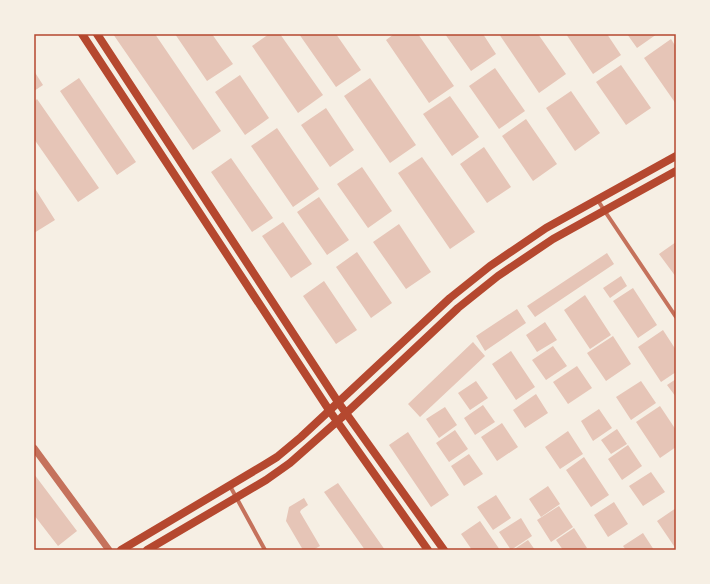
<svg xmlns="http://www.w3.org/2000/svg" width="710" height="584" viewBox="0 0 710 584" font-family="'Roboto Condensed',sans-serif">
	<rect width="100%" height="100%" fill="#f6efe4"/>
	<path fill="#e6c5b7" d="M113 34H155L221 131 193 150Z
		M175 34H212L233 64 207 81Z
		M269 34H280L323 95 298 113 252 46Z
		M299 34H336L361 70 336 87Z
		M394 34H418L454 86 429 103 386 40Z
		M445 34H483L496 54 471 71Z
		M499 34H538L566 74 539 93Z
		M566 34H607L621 55 593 74Z
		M627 34H657L637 48Z
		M671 39 676 47V104L644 58Z
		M621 65 651 108 626 125 596 82Z
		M495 68 525 111 499 129 469 86Z
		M34 71 43 85 34 91Z
		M240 75 269 118 245 135 215 92Z
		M79 78 136 162 117 175 60 91Z
		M370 78 416 145 390 163 344 96Z
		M571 91 600 133 575 151 546 108Z
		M450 96 479 137 452 156 423 114Z
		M37 99 99 188 78 202 34 139V102Z
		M326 108 354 150 330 167 301 125Z
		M526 119 557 164 533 181 502 136Z
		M277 128 319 189 293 207 251 146Z
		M484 147 511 187 487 203 460 164Z
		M422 157 475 232 450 249 398 173Z
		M231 158 273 218 252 232 211 172Z
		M362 167 392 211 368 228 337 184Z
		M34 187 55 220 34 233Z
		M319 197 349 240 327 255 297 212Z
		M283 222 312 264 291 278 262 236Z
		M399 224 431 272 406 289 373 242Z
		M676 242V277L659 254Z
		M357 252 392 303 371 318 336 267Z
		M607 253 614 264 535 317 527 306Z
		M621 276 627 286 610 298 603 288Z
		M324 281 357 330 336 344 303 296Z
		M633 288 657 325 638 338 613 301Z
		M585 295 611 335 590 349 564 310Z
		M517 309 526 323 485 351 476 336Z
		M545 322 557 340 537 352 526 335Z
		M663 330 676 350V372L661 382 638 347Z
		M613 336 631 364 606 381 587 353Z
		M473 342 485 356 420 417 408 404Z
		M553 346 567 366 546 380 532 360Z
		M511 351 535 387 516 400 492 364Z
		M577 366 592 388 568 404 553 382Z
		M676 379V397L667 385Z
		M476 381 488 398 470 410 458 393Z
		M641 381 656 403 631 420 616 397Z
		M536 394 548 413 525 428 513 410Z
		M483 405 495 422 475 435 464 418Z
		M660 406 676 430V447L660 458 636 422Z
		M445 407 457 425 439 438 426 419Z
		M599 409 612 428 593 441 581 421Z
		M502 423 518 447 497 461 481 437Z
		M617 429 627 444 611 454 601 440Z
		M455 430 468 449 449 462 436 443Z
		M568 431 583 454 560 469 545 447Z
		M408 432 449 495 431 507 389 445Z
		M628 445 642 466 622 480 608 459Z
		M469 454 483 474 464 486 451 466Z
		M584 457 609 495 591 507 566 470Z
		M651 472 665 492 643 506 629 486Z
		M34 474 77 531 58 546 34 515Z
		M338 483 385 550H365L324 492Z
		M548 486 560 504 541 517 529 499Z
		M496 495 511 518 493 530 477 507Z
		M304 498 308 505 301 510 300 512 320 546 313 550H303L286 521 289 507Z
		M614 502 628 524 608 537 594 515Z
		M559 506 573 527 551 542 537 520Z
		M676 508V549L657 521Z
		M521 518 532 536 511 550 499 532Z
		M480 521 500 550H472L461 534Z
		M574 528 587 548 583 550H563L556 540Z
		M643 533 654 550H626L623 546Z
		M528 540 535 550H513Z"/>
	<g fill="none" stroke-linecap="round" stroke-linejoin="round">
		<path stroke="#c5725c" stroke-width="4" d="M597 199 604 210 676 317
			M230 486 265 550"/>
		<path stroke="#c5725c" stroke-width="7" d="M34 448 109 550"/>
		<path stroke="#b5482f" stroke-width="8" d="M82 34 329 410 428 550
			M97 34 338 402 444 550
			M121 550 264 465 277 457 301 437 450 298 490 266 546 228 676 156
			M147 550 266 480 290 463 341 418 458 308 498 276 553 239 676 171"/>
	</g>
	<rect width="710" height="584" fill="none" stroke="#f6efe4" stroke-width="70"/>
	<rect x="35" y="35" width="640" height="514" fill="none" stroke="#b5482f" stroke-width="1.5"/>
</svg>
